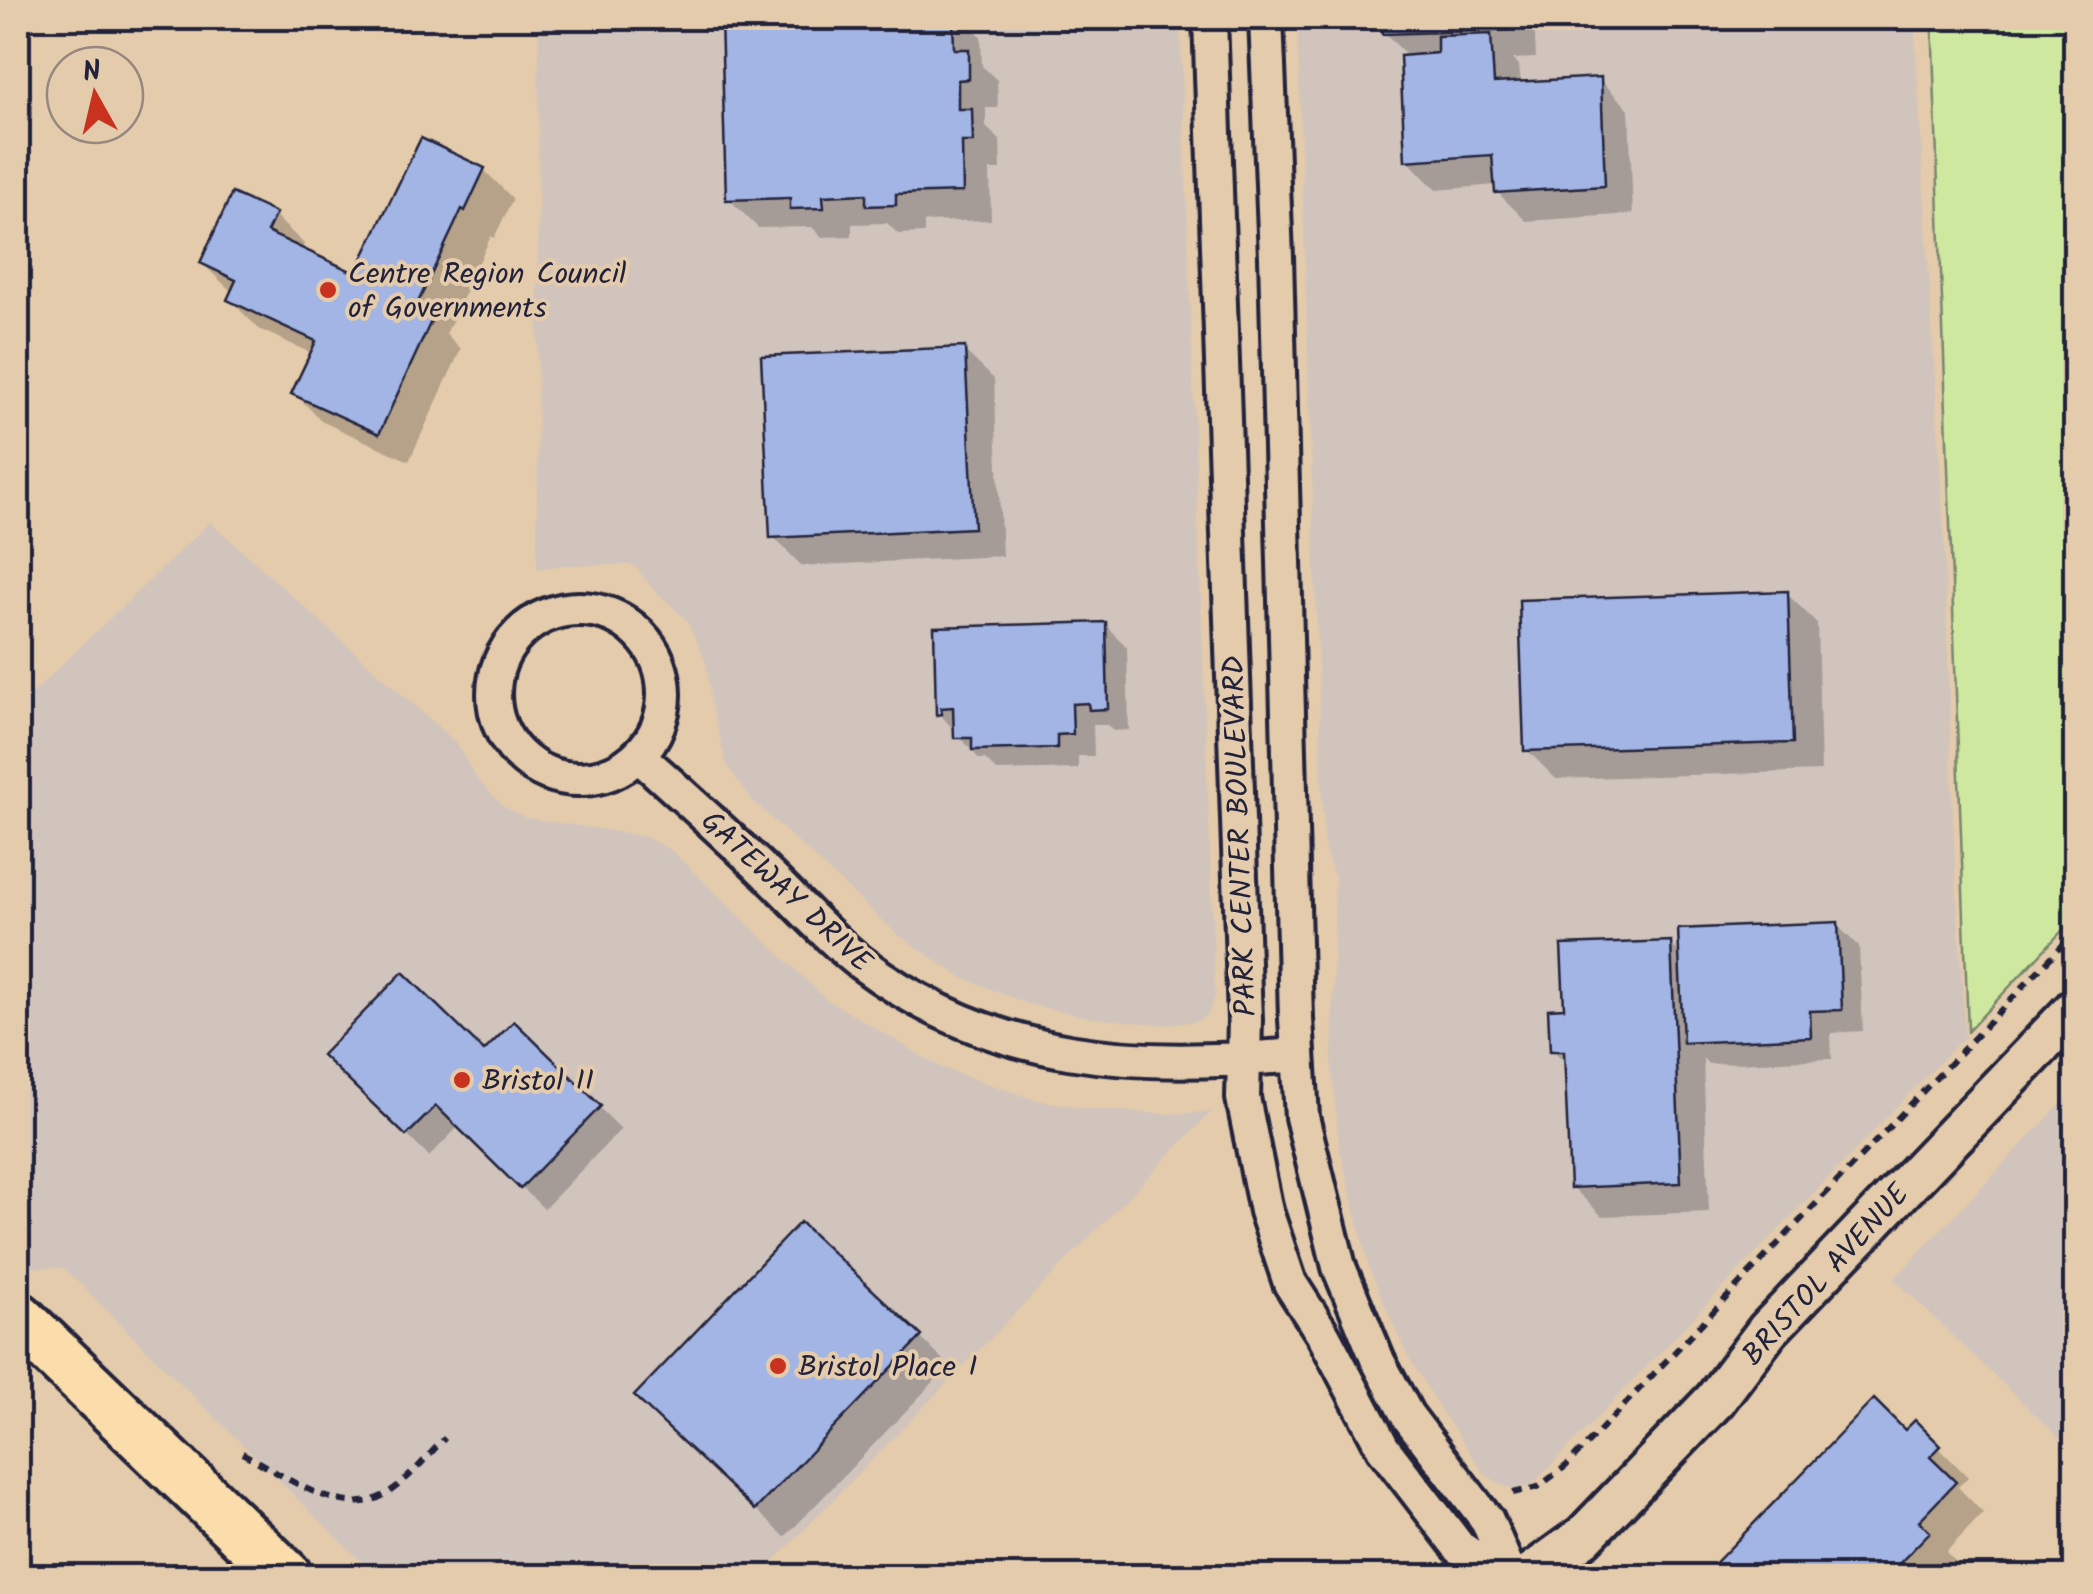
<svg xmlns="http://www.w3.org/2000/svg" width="2093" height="1594" viewBox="0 0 2093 1594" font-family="Kalam,sans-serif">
	<rect width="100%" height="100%" fill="#e3cbac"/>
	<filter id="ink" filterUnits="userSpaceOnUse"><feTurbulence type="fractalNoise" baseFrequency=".01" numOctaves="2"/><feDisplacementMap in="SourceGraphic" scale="20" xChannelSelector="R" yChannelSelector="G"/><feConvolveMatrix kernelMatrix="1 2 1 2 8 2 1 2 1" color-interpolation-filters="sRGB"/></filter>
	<g filter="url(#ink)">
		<path fill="#d0c4bd" d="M539 18H1180L1215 997 1207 1016 1195 1021 1168 1025 1094 1018 1028 1004 959 976 896 933 752 800 727 766 711 703 706 662 687 620 653 589 634 565H563L537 569Z
			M1297 18H1914L1944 538 1954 850 1965 1036 1558 1458 1530 1486 1515 1489 1501 1485 1485 1474 1440 1409 1404 1349 1370 1270 1339 1145 1332 1066 1335 877 1324 848Z
			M210 522 456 743 476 778 503 806 526 818 643 836 672 851 826 999 940 1067 1032 1099 1088 1109 1164 1114 1211 1112 759 1576H376L64 1268 24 1267 18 1261V707Z
			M2075 1089V1453L1894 1279Z"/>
		<path fill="#cee99f" stroke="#78866d" stroke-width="2.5" d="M1932 18H2076L2075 917 1968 1031Z"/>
		<path fill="#0003" d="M724 18H963L981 36 982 66 997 80 998 108H986V127L1000 140 1001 170H990L991 220 924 222V233L898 234 887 223 852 224V236L822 237 812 227 758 228 729 199Z
			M1384 18H1534L1536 58 1513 59 1519 65 1521 84 1600 80 1629 109 1633 214 1526 221 1497 192V185L1436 190 1407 160 1409 58 1384 32Z
			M484 170 513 199 494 238 491 236 446 334 461 349 409 461 323 422 294 393 313 354 259 329 230 300 233 293 202 263 274 215 304 244 301 251 356 276 403 174Z
			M964 350 994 379 1002 556 802 566 773 537Z
			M1787 594 1817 623 1821 771 1556 779 1527 750Z
			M1105 625 1127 647 1129 730 1113 731 1107 725H1093L1094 756H1078V769L997 771 985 759H979L939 713 936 630Z
			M1837 925 1859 947 1863 1031 1831 1033 1832 1059 1708 1064 1703 1058 1709 1212 1602 1216 1572 1187 1567 1064 1553 1050 1566 1010 1670 943 1682 955Z
			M514 1024 621 1129 544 1209 459 1126 429 1157 326 1055H484Z
			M920 1337 949 1366 785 1537 666 1425Z
			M1874 1403 1905 1433 1915 1424 1968 1477 1958 1487 1983 1513 1946 1552 1957 1563 1943 1576H1707Z"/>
		<path fill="#a3b5e4" stroke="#22223b" stroke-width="2.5" d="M721 18H953L954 49H969V79L958 80V109H972L973 142H962L963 192 896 194V205L866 206V194L823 196 824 208 790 209V198L726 200Z
			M1381 18H1507V30L1382 34Z
			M1491 34 1494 83 1601 77 1605 186 1495 193 1492 155 1405 161 1400 56 1437 53V36Z
			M421 138 485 168 465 211 462 209 415 309 433 317 379 434 291 394 316 341 227 300 236 280 200 263 232 193 276 213 267 232 355 273Z
			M965 347 974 528 770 538 761 356Z
			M1788 591 1793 743 1524 751 1519 600Z
			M1106 622 1108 709 1089 710 1088 703 1072 704 1073 734 1057 735V748L972 750V738H954L953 707 941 708 942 714 936 715 934 627Z
			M1838 922 1842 1010 1810 1011 1811 1037 1683 1043 1678 929Z
			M1671 941 1681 1183 1570 1188 1564 1051H1550L1548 1009 1564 1008 1561 945Z
			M403 972 484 1051 514 1021 601 1106 520 1189 436 1106 406 1136 322 1055Z
			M800 1222 922 1336 755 1510 634 1396Z
			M1874 1399 1905 1430 1915 1420 1941 1446 1930 1457 1956 1482 1919 1521 1930 1532 1887 1576H1703Z"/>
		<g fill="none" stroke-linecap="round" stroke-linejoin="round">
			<defs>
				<path id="minor" d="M1210 18 1245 1020 1243 1098 1266 1211 1290 1283 1324 1336 1383 1448 1459 1547 1502 1576
					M1266 18 1276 257 1296 1019 1302 1117 1339 1267 1378 1361 1407 1415 1487 1520 1511 1576
					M494 694a85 85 0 1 1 170 0a85 85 0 1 1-170 0Z
					M638 755C681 794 725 833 767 874 798 903 827 937 861 963 996 1064 1136 1069 1297 1055"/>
				<path id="tertiary" d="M1529 1576 1584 1536 1715 1400 1768 1330 2076 1008"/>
				<path id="primary" d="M18 1318 286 1576"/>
			</defs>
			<use href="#minor" stroke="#22223b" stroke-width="40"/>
			<use href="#tertiary" stroke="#22223b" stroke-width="48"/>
			<use href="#primary" stroke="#22223b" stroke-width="58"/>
			<path stroke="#22223b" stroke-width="6" stroke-dasharray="10 8" stroke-linecap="butt" d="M242 1453C279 1472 339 1518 380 1497 405 1485 426 1457 445 1438
				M1513 1493 1538 1487 1566 1466 2076 931
				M1413 1576 1434 1570"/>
			<use href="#minor" stroke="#e3cbac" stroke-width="32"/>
			<use href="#tertiary" stroke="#e3cbac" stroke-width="40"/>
			<use href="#primary" stroke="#faddab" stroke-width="50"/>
		</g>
	</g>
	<g fill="#c8321e" stroke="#e3cbac" stroke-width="4">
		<circle cx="328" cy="290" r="10"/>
		<circle cx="462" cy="1080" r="10"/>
		<circle cx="778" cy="1366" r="10"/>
	</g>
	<g text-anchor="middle" stroke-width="8" stroke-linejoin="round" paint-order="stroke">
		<g font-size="30" fill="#22223b" stroke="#e3cbac" text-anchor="start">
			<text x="348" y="283">Centre Region Council<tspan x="348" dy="34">of Governments</tspan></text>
			<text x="482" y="1090">Bristol II</text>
			<text x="798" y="1376">Bristol Place I</text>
		</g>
		<g font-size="30" fill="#22223b" stroke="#e3cbac">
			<text transform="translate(1239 836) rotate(-92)" y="10">PARK CENTER BOULEVARD</text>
			<text transform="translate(787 891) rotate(43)" y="10">GATEWAY DRIVE</text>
			<text transform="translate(1825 1274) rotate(-48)" y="10">BRISTOL AVENUE</text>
		</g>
	</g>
	<rect width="2093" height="1594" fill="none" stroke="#e3cbac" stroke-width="60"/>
	<rect x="30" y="30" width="2033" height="1534" fill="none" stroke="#22223b" stroke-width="4" filter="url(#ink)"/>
	<g transform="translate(95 95) rotate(352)"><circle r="48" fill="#e3cbac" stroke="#96877f" stroke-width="2.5"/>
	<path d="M0-8L18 38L0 25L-18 38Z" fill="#c8321e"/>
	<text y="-15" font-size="28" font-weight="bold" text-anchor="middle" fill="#22223b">N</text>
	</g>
</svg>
